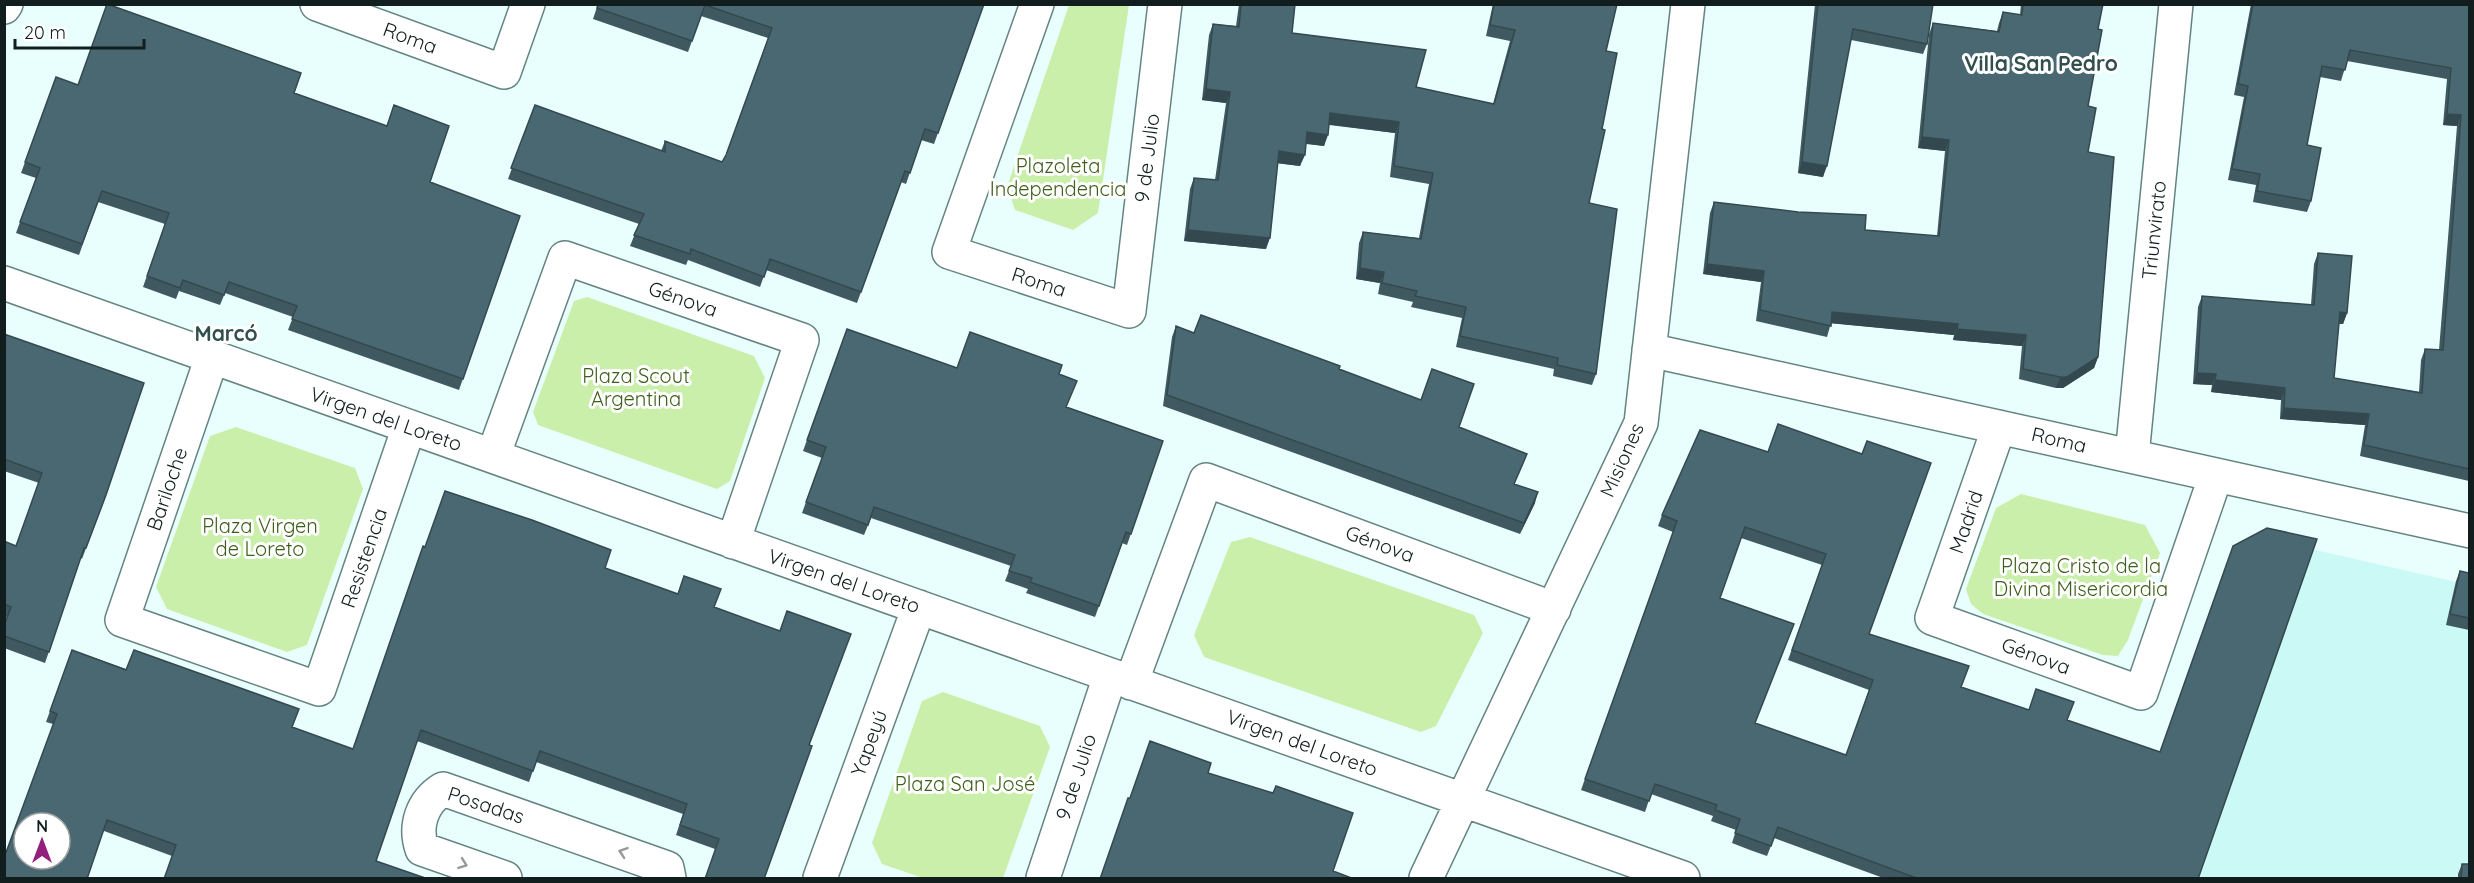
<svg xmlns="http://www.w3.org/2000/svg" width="2474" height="883" viewBox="0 0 2474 883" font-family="Quicksand,sans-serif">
	<rect width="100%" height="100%" fill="#e9fffd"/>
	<path fill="#cbfaf6" d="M2263 538 2469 585V878H2114Z"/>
	<path fill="#caefab" d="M1069 5H1129L1098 213 1073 230 1015 210 1007 187Z
		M587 297 754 356 765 378 730 481 717 489 538 425 533 412 574 301Z
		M236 427 355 468 363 489 307 645 287 652 167 609 156 587 210 436Z
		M2021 494 2145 525 2160 553 2128 640 2118 656 2103 655 1983 614 1971 604 1966 589 1996 508Z
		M1250 537 1474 615 1483 633 1436 726 1421 732 1204 657 1194 635 1231 542Z
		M943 692 1040 726 1050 747 1003 878H923L882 864 872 843 922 701Z"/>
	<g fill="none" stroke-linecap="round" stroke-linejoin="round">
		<defs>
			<path id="minor" d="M317 4 504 72 528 4
				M1037 4 949 252 1129 311 1165 4
				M4 7 6 4
				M4 283 1683 878
				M1649 350 2470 531
				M212 357 122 620 319 689 409 427
				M1999 427 1932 618 2141 693 2216 475
				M493 456 565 258 802 340 733 542
				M2132 456 2176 4
				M1131 683 1206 480 1554 609
				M505 878 422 849C414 826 422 802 443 789L667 868 669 878
				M822 878H820L919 607
				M1043 878 1110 676
				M1426 878 1641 423 1688 4"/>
		</defs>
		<use href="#minor" stroke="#648482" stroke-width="36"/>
		<use href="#minor" stroke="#fff" stroke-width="33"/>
	</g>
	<path fill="#405961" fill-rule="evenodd" d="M598 4H984L934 144 921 140 906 184 901 182 857 303 766 270 760 287 688 260 686 265 630 246 639 224 508 179 535 105 661 151 665 141 722 162 726 155 768 38 701 16 688 52 593 19Z
		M1239 4H1295L1292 33 1416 87 1493 104 1510 41 1486 36 1493 4H1617L1606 51 1602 129 1589 203 1596 374 1592 385 1553 376 1554 369 1456 347 1462 318 1411 307 1413 302 1378 294 1380 283 1356 279 1359 243 1363 232 1419 238 1429 184 1390 177 1395 133 1329 125 1324 146 1306 144 1300 166 1278 163 1266 249 1184 241 1190 189 1194 178 1215 180 1226 103 1202 100 1209 35 1213 24 1236 26Z
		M1815 4H1933L1927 44 1923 54 1851 40 1823 177 1798 173Z
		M2021 4H2103L2098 29 2088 106V152L2098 357 2094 368 2063 388H2056L2019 379 2022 346 1953 340 1954 335 1831 323 1827 337 1756 321 1761 282 1703 274 1710 213 1714 202 1865 230 1937 236 1945 151 1918 148 1929 34 1933 23 1997 31 1999 23 2003 12 2020 15Z
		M2251 4H2469V481L2360 456 2365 425 2280 419 2281 400 2211 392 2212 385 2193 384 2198 307 2202 296 2311 305 2314 264 2318 253 2347 313 2343 324H2339L2334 378 2419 392 2421 360 2425 349 2439 350 2457 126 2443 125 2447 79 2347 61 2341 81 2320 77 2307 145 2311 201 2307 212 2253 202 2256 185 2228 180 2244 97 2234 95Z
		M56 77 78 85 294 93 430 182 520 216 459 390 288 330 293 317 225 293 220 305 179 291 176 299 143 287 165 224 98 202 79 255 16 233 36 178 21 173Z
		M1176 326 1194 333 1339 369 1459 427 1523 464 1514 484 1535 503 1520 534 1163 406 1172 337Z
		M847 329 957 368 1059 374 1067 407 1163 441 1127 545 1122 543 1095 617 1026 593 1028 589 1005 581 1011 566 871 518 864 535 802 513 822 458 803 451Z
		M4 334 106 495 82 559 81 558 45 663 4 648V625L7 617 4 616V541L16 546 39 483 4 471Z
		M1778 424 1869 634 1961 687 2028 710 2067 720 2198 879H1886L1774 838 1767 856 1750 850 1732 843 1736 830 1711 821 1713 816 1651 794 1645 812 1581 790 1673 532 1658 526 1662 515 1768 452ZM1741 538 1822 565 1788 660 1869 690 1846 755 1755 723 1720 598Z
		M605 568 780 631 851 634 715 849 676 835 683 814 536 762 529 782 417 741 172 856 104 831 53 724 46 722 72 650 353 749Z
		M2460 571 2469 573V630L2446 625 2456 581Z
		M2462 864 2469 879H2458V874Z"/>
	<path fill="#34494f" d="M1206 89 1230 92 1226 103 1202 100Z
		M1330 113 1399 122 1395 133 1326 124Z
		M2447 114 2461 115 2457 126 2443 125Z
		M1307 132 1328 135 1324 146 1303 143Z
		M1922 137 1949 140 1945 151 1918 148Z
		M1279 151 1305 155 1300 166 1275 163Z
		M1802 162 1827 166 1823 177 1798 173Z
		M1188 230 1270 238 1266 249 1184 241Z
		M1707 264 1764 271 1761 282 1703 274Z
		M1360 268 1384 272 1380 283 1356 279Z
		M1832 312 1958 324 1954 335 1828 323Z
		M2340 312 2347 313 2343 324 2336 323Z
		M1957 329 2026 335 2022 346 1953 340Z
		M2098 357 2094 368 2063 388H2056L2060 377Z
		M2197 373 2216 374 2212 385 2193 384Z
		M2215 380 2285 388 2281 400 2211 392Z
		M2284 408 2369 414 2365 425 2280 419Z
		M1538 492 1535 503 1520 534 1524 523Z"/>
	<path fill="#4a6871" stroke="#34494f" stroke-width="1.5" fill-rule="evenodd" d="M107 4 301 73 294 93 387 126 394 105 449 126 430 182 520 216 463 379 292 319 297 306 229 282 224 295 183 280 180 288 147 276 169 213 102 191 82 244 20 222 40 168 25 162 56 77 78 85Z
		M598 4H984L938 133 925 129 910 173 905 171 861 292 770 259 764 277 691 249 690 254 634 235 644 214 511 168 535 105 665 152V141L722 162 726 155 772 28 705 5 692 41 597 8Z
		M1241 4H1295L1292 33 1426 50 1416 87 1494 104 1515 30 1490 25 1494 4H1617L1606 51 1617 53 1602 129 1605 130 1589 203 1617 209 1596 374 1557 365 1558 358 1460 336 1466 307 1415 296 1417 291 1382 283 1384 272 1360 268 1363 232 1421 239 1433 173 1394 166 1399 122 1330 113 1328 135 1307 132 1305 155 1279 151 1270 238 1188 230 1194 178 1218 180 1230 92 1206 89 1213 24 1239 27Z
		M1818 4H1933L1927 44 1853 29 1827 166 1802 162Z
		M2023 4H2103L2098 29 2102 30 2088 106 2096 108 2088 152 2114 157 2098 357 2067 377H2060L2023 369 2026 335 1957 329 1958 324 1832 312 1831 326 1760 310 1764 271 1707 264 1714 202 1798 212 1866 215 1865 230 1939 236 1949 140 1922 137 1933 23 1999 32 2003 12 2022 15Z
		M2253 4H2469V469L2364 445 2369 414 2284 408 2285 388 2215 380 2216 374 2197 373 2202 296 2314 305 2318 253 2352 256 2347 313 2340 312 2334 378 2422 393 2425 349 2443 350 2461 115 2447 114 2451 68 2350 50 2345 70 2322 66 2307 145 2321 148 2311 201 2257 191 2260 174 2232 169 2248 86 2238 84Z
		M1201 315 1340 366 1339 369 1421 400 1432 369 1474 384 1459 427 1527 454 1514 484 1538 492 1524 523 1167 395 1176 326 1194 333Z
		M847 329 957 368 970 332 1062 365 1059 374 1077 381 1066 407 1163 441 1131 534 1126 532 1099 606 1030 582 1032 578 1009 571 1015 555 874 507 868 525 806 502 826 447 807 440Z
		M4 334 144 383 106 495 86 548H84L49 652 4 636V626L11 607 4 604V541L16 546 42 473 4 459Z
		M1778 424 1862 454 1867 441 1931 463 1869 634 1969 666 1961 687 2029 710 2036 689 2074 702 2067 720 2160 752 2233 546 2267 528 2317 539 2198 879H1919L1778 827 1771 846 1754 840 1735 833 1740 819 1715 810 1717 805 1655 784 1649 801 1585 779 1677 521 1662 515 1700 430 1768 452ZM1745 527 1826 554 1792 650 1873 680 1846 755 1755 723 1794 624 1720 598Z
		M445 491 532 520 611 550 605 568 639 580 678 594 684 576 721 589 714 607 780 631 787 611 851 634 809 745 812 746 764 879H705L719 839 680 825 687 804 540 751 533 771 421 730 376 861 428 879H164L176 845 107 820 87 879H4V858L57 714 50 711 72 650 126 670 134 650 299 709 292 727 353 749 423 546 425 547ZM24 823H60V859H24Z
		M2460 571 2469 573V618L2450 614Z
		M1150 741 1211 763 1208 773 1273 793 1276 786 1353 813 1333 871 1354 879H1100L1128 798H1130Z
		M2462 864H2469V879H2461Z"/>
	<defs><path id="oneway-chevron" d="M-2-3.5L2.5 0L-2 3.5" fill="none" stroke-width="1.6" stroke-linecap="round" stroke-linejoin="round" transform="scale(1.5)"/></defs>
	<g stroke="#949a99">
		<use href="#oneway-chevron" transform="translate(623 852) rotate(-161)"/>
		<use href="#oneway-chevron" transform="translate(463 864) rotate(20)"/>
	</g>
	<g text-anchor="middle" stroke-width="6" stroke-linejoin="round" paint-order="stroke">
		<g font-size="20" fill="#111e1d" stroke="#fff">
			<text transform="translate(410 38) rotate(20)" y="7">Roma</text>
			<text transform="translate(1147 158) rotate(-83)" y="7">9 de Julio</text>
			<text transform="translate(2154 230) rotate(-84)" y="7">Triunvirato</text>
			<text transform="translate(1039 282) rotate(18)" y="7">Roma</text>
			<text transform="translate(683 299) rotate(19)" y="7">Génova</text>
			<text transform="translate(386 419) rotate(19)" y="7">Virgen del Loreto</text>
			<text transform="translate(2059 440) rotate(13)" y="7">Roma</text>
			<text transform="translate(1622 460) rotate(-66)" y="7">Misiones</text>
			<text transform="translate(167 489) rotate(-71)" y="7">Bariloche</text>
			<text transform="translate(1966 522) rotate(-71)" y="7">Madrid</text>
			<text transform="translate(1380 544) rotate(20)" y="7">Génova</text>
			<text transform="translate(364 558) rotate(-71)" y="7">Resistencia</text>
			<text transform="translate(844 581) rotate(19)" y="7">Virgen del Loreto</text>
			<text transform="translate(2036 656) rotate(20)" y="7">Génova</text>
			<text transform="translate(869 743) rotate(-70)" y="7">Yapeyú</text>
			<text transform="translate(1302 743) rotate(20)" y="7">Virgen del Loreto</text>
			<text transform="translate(1076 777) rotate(-72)" y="7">9 de Julio</text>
			<text transform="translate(486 805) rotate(18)" y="7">Posadas</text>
		</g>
		<g font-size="20" fill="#3e5f1b" stroke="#fff">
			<text x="1058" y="173">Plazoleta<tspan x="1058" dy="23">Independencia</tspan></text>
			<text x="636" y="383">Plaza Scout<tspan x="636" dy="23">Argentina</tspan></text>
			<text x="260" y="533">Plaza Virgen<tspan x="260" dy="23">de Loreto</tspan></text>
			<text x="2081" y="573">Plaza Cristo de la<tspan x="2081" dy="23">Divina Misericordia</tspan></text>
			<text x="965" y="791">Plaza San José</text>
		</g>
		<g font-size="21" font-weight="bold" fill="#304f4d" stroke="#fff">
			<text x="2041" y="71">Villa San Pedro</text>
			<text x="226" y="341">Marcó</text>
		</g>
	</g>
	<rect width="2474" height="883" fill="none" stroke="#111e1d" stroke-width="12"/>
	<g transform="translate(42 841)"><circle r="28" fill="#ffffff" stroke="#a0a5a5" stroke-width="1.5"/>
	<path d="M0-4.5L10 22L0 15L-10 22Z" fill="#94207e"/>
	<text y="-9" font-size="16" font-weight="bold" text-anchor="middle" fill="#111e1d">N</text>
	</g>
	<path d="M15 39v9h129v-9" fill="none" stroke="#111e1d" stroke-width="3"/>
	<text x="24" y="39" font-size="18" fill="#111e1d" stroke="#ffffff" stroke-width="4.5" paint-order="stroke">20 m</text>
</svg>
